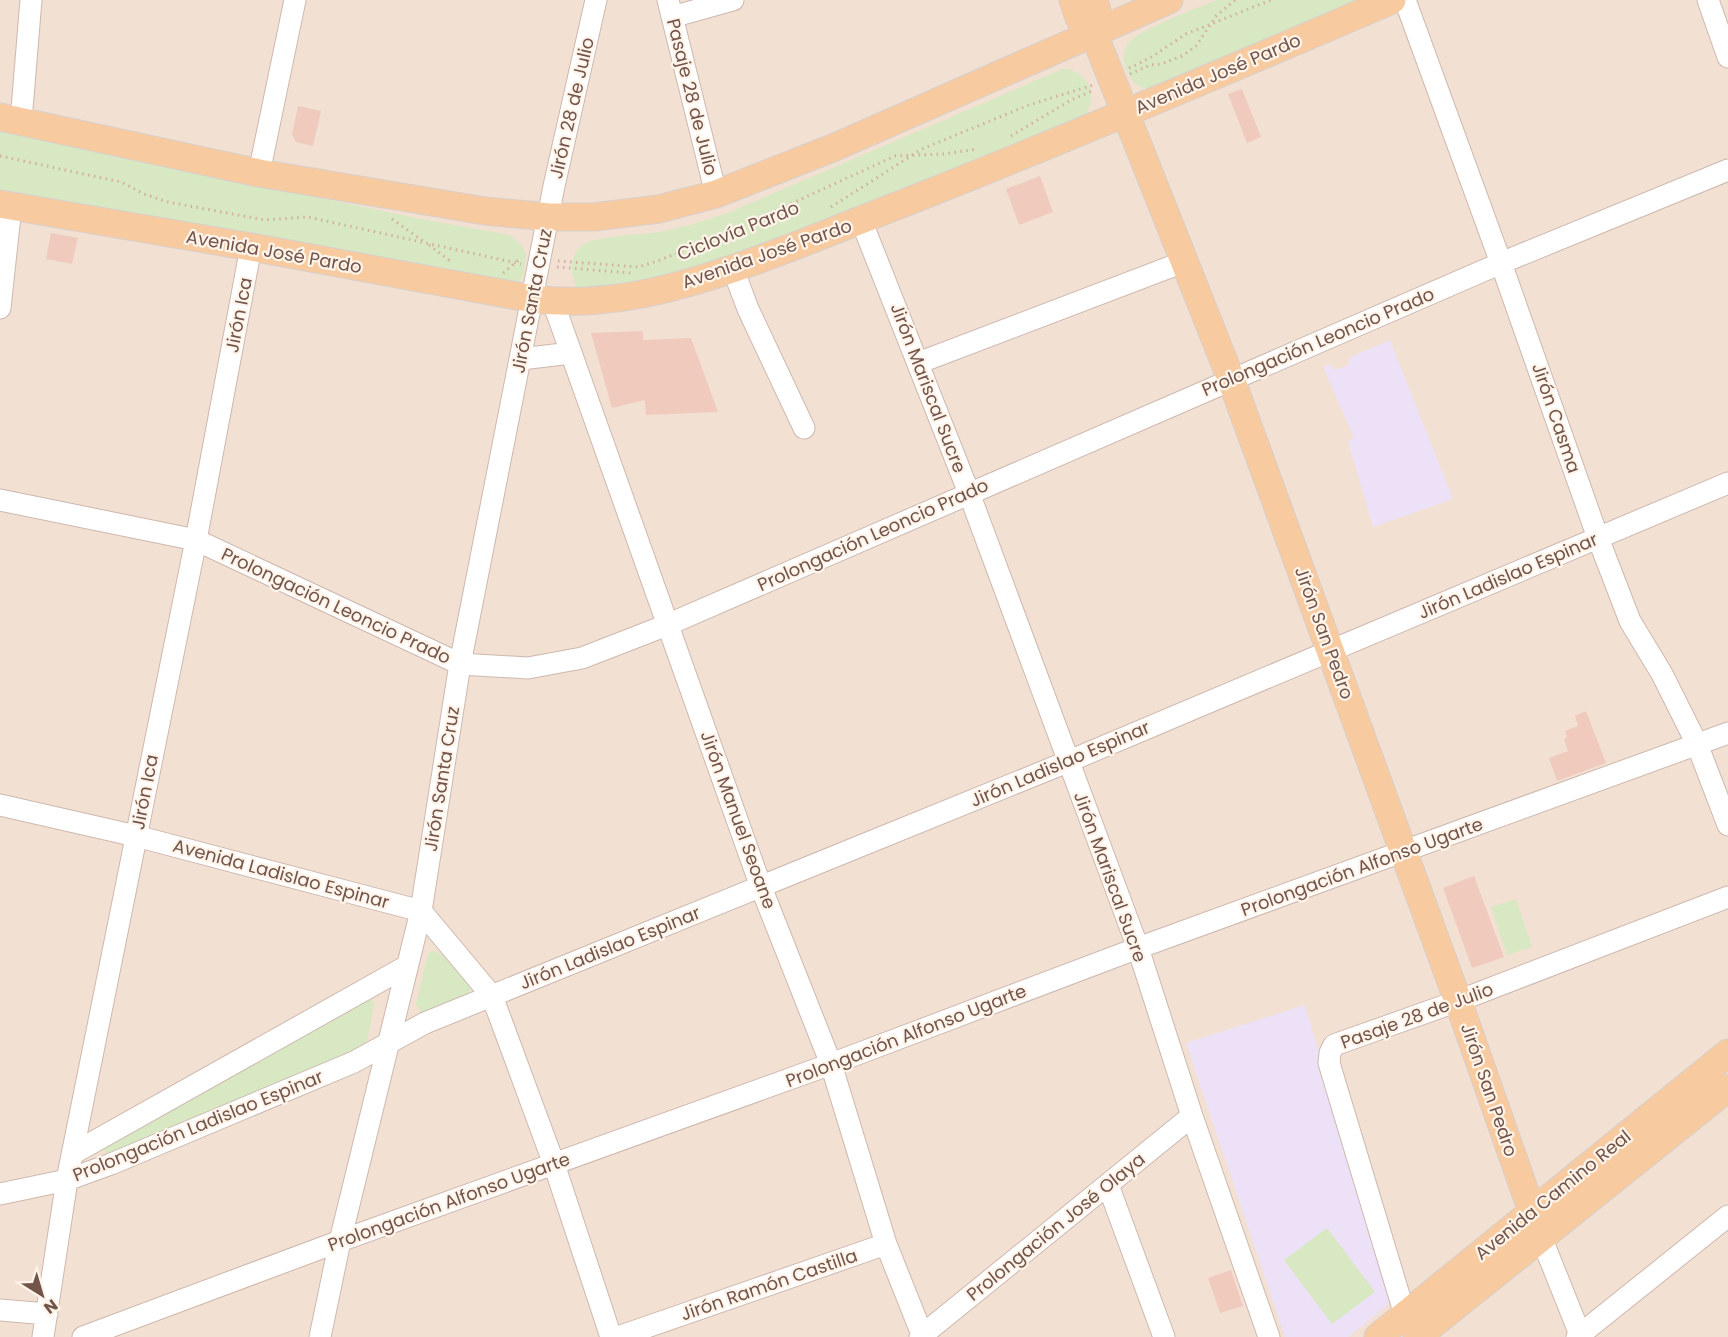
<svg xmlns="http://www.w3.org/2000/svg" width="1728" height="1337" viewBox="0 0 1728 1337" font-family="Poppins,sans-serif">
	<rect width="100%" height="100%" fill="#fbefe4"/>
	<path fill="#f2e0d3" d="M0 0H1728V1337H0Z"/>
	<path fill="#ece1f7" d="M1390 340 1453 499 1373 527 1348 441 1354 438 1323 367 1330 364 1334 370 1347 366 1351 357Z
		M1305 1005 1391 1302 1349 1337H1285L1186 1043Z"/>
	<path fill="#d7e8c3" d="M1217 0H1361L1161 88C1146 90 1136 88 1129 75 1123 65 1121 54 1128 44 1138 29 1198 8 1217 0Z
		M1065 68C1092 75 1097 95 1085 118L733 265 580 292C570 278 568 258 581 246 593 236 641 235 659 232 683 228 707 220 730 212Z
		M0 131 421 219 510 235 522 246 526 254 524 274 520 282 513 287 0 190Z
		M1516 899 1532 947 1507 955 1491 907Z
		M435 951C444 954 470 976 471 986 471 990 470 991 467 995L427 1012H421L416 1004 427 958 429 952Z
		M368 998 373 1001 374 1006 367 1043 358 1052 109 1157 103 1148Z
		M1327 1228 1375 1292 1332 1324 1284 1260Z"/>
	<path fill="#efcabd" d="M1242 89 1261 137 1247 143 1228 94Z
		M298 106 321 111 313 146 296 142 292 134Z
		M1040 176 1053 212 1019 225 1006 189Z
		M51 233 78 238 72 264 46 259Z
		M643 331V340L691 338 718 412 646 415 645 400 612 408 591 333Z
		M1586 711 1606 763 1557 781 1549 758 1568 751 1564 739 1567 737 1565 731 1578 726 1575 716Z
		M1474 876 1504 957 1472 968 1443 888Z
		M1231 1270 1243 1306 1220 1313 1208 1278Z"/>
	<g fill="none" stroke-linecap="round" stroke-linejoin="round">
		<defs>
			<path id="minor" d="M668 0 716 194
				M1405 0 1501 263 1598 538 1630 621 1662 674 1697 744 1728 825
				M1708 0 1728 57
				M672 17 733 0
				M21 121 31 0
				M259 173 295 0
				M861 220 969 493 1138 948 1192 1116 1269 1337
				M733 269 748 309 804 428
				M553 302 761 887 831 1064 886 1244 923 1337
				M0 308 11 206
				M521 359 571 353
				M918 363 1186 261
				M0 500 196 540 460 664 528 668 582 658 667 625 1501 263 1728 170
				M0 805 136 836 421 911 492 996 554 1164 611 1337
				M72 1154 407 966
				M1108 1185 1164 1337
				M0 1194 67 1180 111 1164 354 1062 425 1023 1067 762 1728 483
				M1541 1237 1581 1337
				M0 1310 47 1314
				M1405 1315 1329 1063 1330 1053 1334 1045 1458 1001 1728 897
				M43 1337 67 1180 196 540 251 247
				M83 1337 340 1241 831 1064 1138 948 1728 733
				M320 1337 340 1241 421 911 460 664 554 186 596 0
				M618 1337 886 1244
				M920 1337 1192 1116
				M1577 1337 1728 1216"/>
			<path id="major" d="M1073 0 1079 18 1094 34 1231 379 1458 1001 1541 1237
				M1093 0 1097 10 1094 34
				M0 117 259 173 485 211 549 217H594L659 209 716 194 835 147 1169 0
				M0 204 251 247 533 299C624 311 716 276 800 244 846 226 892 208 937 190 1090 129 1241 65 1392 0
				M1378 1337 1728 1053
				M1417 1337 1728 1088"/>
		</defs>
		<use href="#minor" stroke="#ceb8ae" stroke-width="23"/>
		<use href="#major" stroke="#d8cfcd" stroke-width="29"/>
		<path stroke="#d4aea0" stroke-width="3" stroke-dasharray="1.5 4.5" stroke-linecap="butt" d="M1129 68 1150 58 1186 34 1271 0
			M1130 74 1150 65 1161 64 1182 56 1196 46 1216 16 1235 0
			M1011 136 1071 100 1094 90
			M0 156 121 182 144 194 168 202 265 220 308 217 521 264
			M831 207 922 149 1029 105 1093 85
			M392 219 423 241
			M429 245 450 261
			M558 261 639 267 660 260 727 233 895 156 944 154 977 149
			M557 267 631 273
			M503 273 521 258"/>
		<use href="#minor" stroke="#fff" stroke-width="21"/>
		<use href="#major" stroke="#f7cb9f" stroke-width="27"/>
	</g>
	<g text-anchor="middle" stroke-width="4.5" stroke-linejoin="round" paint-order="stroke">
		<g font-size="18" fill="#72544b" stroke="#fef4ea">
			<text transform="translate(1218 74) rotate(-23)" y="6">Avenida José Pardo</text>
			<text transform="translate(692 97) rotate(76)" y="6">Pasaje 28 de Julio</text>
			<text transform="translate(572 108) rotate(-77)" y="6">Jirón 28 de Julio</text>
			<text transform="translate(738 231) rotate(-22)" y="6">Ciclovía Pardo</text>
			<text transform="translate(274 252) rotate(10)" y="6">Avenida José Pardo</text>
			<text transform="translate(767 254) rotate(-19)" y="6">Avenida José Pardo</text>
			<text transform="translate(532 301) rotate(-79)" y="6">Jirón Santa Cruz</text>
			<text transform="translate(239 315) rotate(-79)" y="6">Jirón Ica</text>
			<text transform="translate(1318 342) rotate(-23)" y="6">Prolongación Leoncio Prado</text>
			<text transform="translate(928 388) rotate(69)" y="6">Jirón Mariscal Sucre</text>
			<text transform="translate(1556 418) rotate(71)" y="6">Jirón Casma</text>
			<text transform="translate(873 535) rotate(-24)" y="6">Prolongación Leoncio Prado</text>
			<text transform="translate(1508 576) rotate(-23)" y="6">Jirón Ladislao Espinar</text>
			<text transform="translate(336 606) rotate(25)" y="6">Prolongación Leoncio Prado</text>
			<text transform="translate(1324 633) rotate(70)" y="6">Jirón San Pedro</text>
			<text transform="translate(1060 764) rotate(-23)" y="6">Jirón Ladislao Espinar</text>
			<text transform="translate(442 779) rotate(-81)" y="6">Jirón Santa Cruz</text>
			<text transform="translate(145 792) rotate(-79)" y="6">Jirón Ica</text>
			<text transform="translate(738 820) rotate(70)" y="6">Jirón Manuel Seoane</text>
			<text transform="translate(1362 867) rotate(-20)" y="6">Prolongación Alfonso Ugarte</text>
			<text transform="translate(281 874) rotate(15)" y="6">Avenida Ladislao Espinar</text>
			<text transform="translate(1110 877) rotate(70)" y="6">Jirón Mariscal Sucre</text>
			<text transform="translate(610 948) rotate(-22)" y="6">Jirón Ladislao Espinar</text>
			<text transform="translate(1417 1016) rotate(-20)" y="6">Pasaje 28 de Julio</text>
			<text transform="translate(906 1036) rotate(-21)" y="6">Prolongación Alfonso Ugarte</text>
			<text transform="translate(1489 1090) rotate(71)" y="6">Jirón San Pedro</text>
			<text transform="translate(198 1126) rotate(-22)" y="6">Prolongación Ladislao Espinar</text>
			<text transform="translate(1553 1195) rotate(-39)" y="6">Avenida Camino Real</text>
			<text transform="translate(449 1202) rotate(-20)" y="6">Prolongación Alfonso Ugarte</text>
			<text transform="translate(1056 1227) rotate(-39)" y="6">Prolongación José Olaya</text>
			<text transform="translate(769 1285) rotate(-19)" y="6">Jirón Ramón Castilla</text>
		</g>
	</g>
	<g transform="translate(42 1295) rotate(143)" stroke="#fef4ea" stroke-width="4.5" paint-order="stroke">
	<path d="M0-4.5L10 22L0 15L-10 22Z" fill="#72544b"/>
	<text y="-9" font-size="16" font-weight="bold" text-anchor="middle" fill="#72544b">N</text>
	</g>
</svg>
